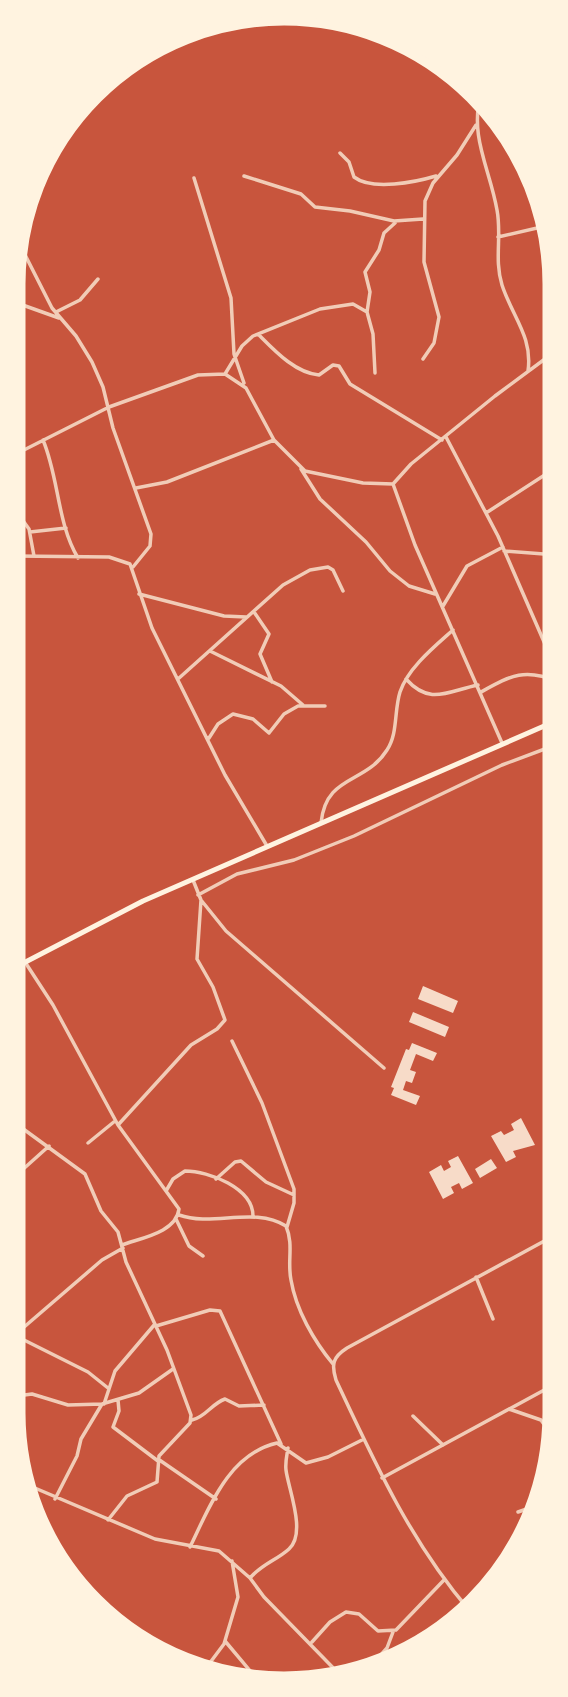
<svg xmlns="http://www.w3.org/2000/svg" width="568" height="1697" viewBox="0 0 568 1697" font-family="Mulish,sans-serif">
	<rect width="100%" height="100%" fill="#c8553d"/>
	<path fill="#f7dbc8" d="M423 986 458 1001 453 1013 418 999Z
		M413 1012 449 1027 445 1037 409 1022Z
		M412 1043 437 1053 433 1061 416 1054 410 1070 416 1072 412 1083 406 1081 403 1090 420 1096 416 1105 391 1095 394 1088 391 1087 406 1049 409 1050Z
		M521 1118 535 1145 513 1151 516 1157 506 1162 491 1136 501 1131 504 1135 514 1130 511 1124Z
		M458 1156 473 1183 462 1189 459 1183 451 1187 454 1193 443 1199 429 1172 441 1165 444 1171 451 1167 448 1161Z
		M491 1159 497 1168 480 1178 475 1169Z"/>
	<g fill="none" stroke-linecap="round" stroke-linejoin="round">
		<path stroke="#f1ccb7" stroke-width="3.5" d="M481 94C469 136 490 169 497 210 502 236 494 259 502 285 512 316 533 337 528 371
			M340 153 349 162 354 177C372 191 416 182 436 176
			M244 176 301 194 315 207 350 211 394 221 423 219
			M194 178 231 298 234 354 244 383
			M498 237 550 225
			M18 241 52 308 76 336 92 362 103 387 113 428 151 534 150 546 133 567
			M17 303 59 318
			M56 312 80 300 98 279
			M258 334C274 350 295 373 319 375L333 365 339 366 350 384 442 440
			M423 359 434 343 439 317 424 262 425 201 433 183 457 155 476 125
			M375 373 373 334 367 312 370 292 365 272 379 250 384 233 395 223
			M225 374 242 346 253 336 320 309 353 304 367 312
			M446 437 498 536 558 674
			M43 440C59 478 57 523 78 558
			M16 454 109 407 198 375 225 374 246 388 274 440 305 471 363 483 393 484
			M301 469 320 499 366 542 390 571 409 586 435 594
			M136 488 167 482 274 440
			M16 511 29 529 34 556
			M486 513 557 467
			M30 532 66 528
			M504 551 557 555
			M15 556 109 557 130 564 152 628 225 775 267 846
			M139 594 224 616 246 617
			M443 606 467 566 503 547
			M254 612 269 634 260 654 272 682
			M210 651 281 686 303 705
			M178 679 283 585 310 570 328 567 333 570 343 591
			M406 679C430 706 448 691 478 685
			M481 692C512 675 524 668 558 681
			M209 738 218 724 233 714 253 719 269 733 284 714 298 706H325
			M502 743 415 545 393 484 411 464 495 396 557 350
			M321 823C326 774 365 785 387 750 398 734 394 711 400 692 408 668 434 647 453 630
			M193 880 201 900 226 931 384 1068
			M198 895 237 874 294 860 354 836 502 765 558 744
			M25 962 53 1005 118 1125 179 1209C176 1233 140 1238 122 1245
			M232 1041 262 1103 294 1189V1203L287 1227
			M11 1120 85 1174 101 1211 118 1232 126 1262 167 1350 191 1415 190 1423 159 1456 157 1482 127 1496 108 1520
			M118 1125 191 1045 217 1029 225 1020 213 987 197 959 201 900
			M88 1143 115 1121
			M216 1179 235 1162 241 1161 266 1182 294 1195
			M11 1180 49 1146
			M166 1191 173 1179 185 1171C209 1171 253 1188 253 1216
			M179 1215C213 1227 254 1206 286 1226 294 1245 287 1261 291 1280 296 1310 314 1341 333 1364
			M176 1219 189 1246 203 1256
			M476 1277 493 1319
			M156 1326 210 1310 220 1311 281 1444
			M16 1336 88 1372 108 1388
			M9 1340 102 1260 123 1248
			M553 1385 550 1412 557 1429
			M9 1397 32 1394 68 1405 102 1404 139 1393 173 1369
			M118 1400 119 1411 113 1427 158 1461
			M104 1404 115 1371 155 1324
			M509 1409 541 1420 548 1430 556 1434
			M413 1416 443 1445
			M192 1420C206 1417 211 1404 225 1399L239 1406 264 1405
			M158 1459 216 1499
			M382 1478 559 1382
			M23 1483 155 1539 219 1551 250 1578 264 1597 345 1680
			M55 1499 77 1456 81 1439 102 1404
			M518 1512 541 1504
			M190 1547C210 1506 229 1454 277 1443L306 1463 328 1457 364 1439
			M250 1578C262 1564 277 1560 289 1549 307 1533 288 1488 286 1470 285 1462 287 1455 288 1448
			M469 1610C410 1541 374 1461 336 1380 331 1364 333 1357 347 1348L559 1233
			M225 1641 262 1685
			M312 1642 330 1622 346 1612 359 1614 378 1631 396 1630 444 1580
			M203 1672 224 1644 238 1597 232 1561
			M363 1675 387 1648 393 1632"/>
		<path stroke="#fff3e0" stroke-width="5" d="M12 969 143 901 558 720"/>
	</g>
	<path d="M0 0H568V1697H0ZM284 21H284A263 263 0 0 1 547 284V1413A263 263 0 0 1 284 1676H284A263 263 0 0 1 21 1413V284A263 263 0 0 1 284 21Z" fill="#fff3e0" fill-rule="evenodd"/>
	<path fill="none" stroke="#fff3e0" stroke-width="9" d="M284 21H284A263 263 0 0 1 547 284V1413A263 263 0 0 1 284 1676H284A263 263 0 0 1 21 1413V284A263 263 0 0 1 284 21Z"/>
</svg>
